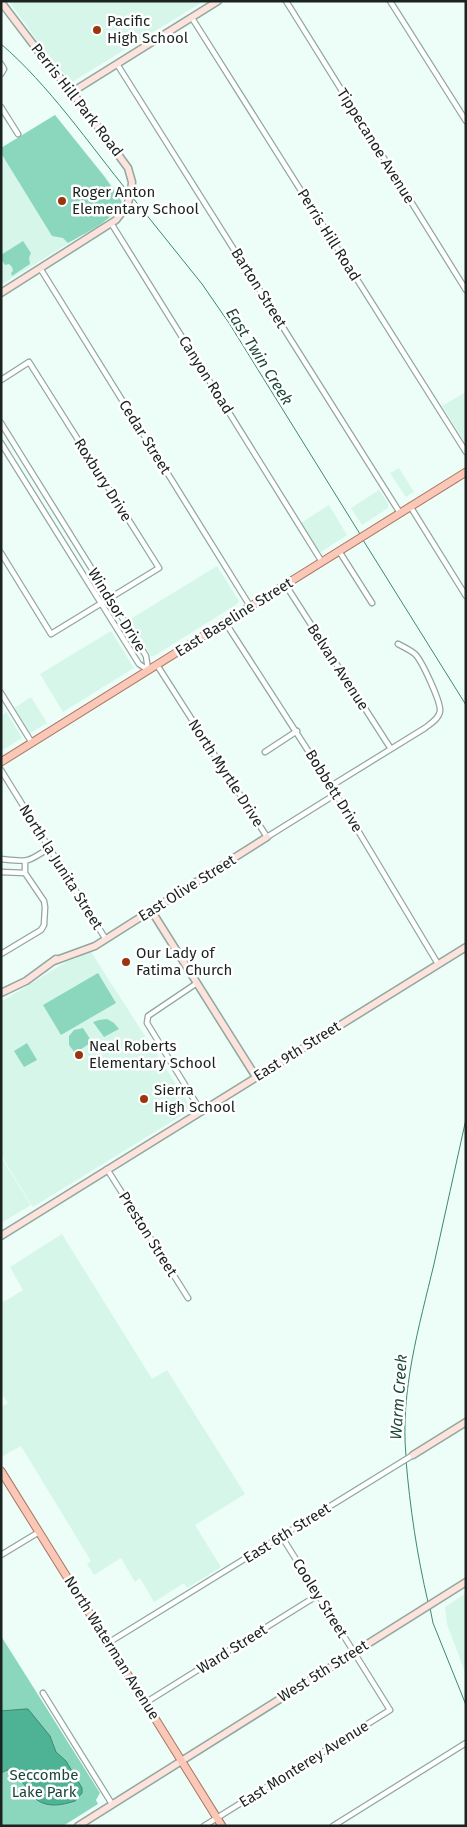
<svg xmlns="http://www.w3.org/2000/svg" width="467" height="1827" viewBox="0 0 467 1827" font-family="'Fira Sans',sans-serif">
	<rect width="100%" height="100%" fill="#ecfef7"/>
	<path fill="#d6f6ea" d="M9 1H204L72 82 51 60Z
		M55 115 123 199 118 209 108 219 1 285V148Z
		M466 392V444L442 406Z
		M399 468 414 492 406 497 390 473Z
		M379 490 388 503V508L362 525 351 508Z
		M329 505 347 535 321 552H318L301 523Z
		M217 566 239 601 237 604 154 656H151L129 620Z
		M111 631 134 668 63 712 40 674Z
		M31 697 47 723 30 733 14 708Z
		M6 712 22 738 1 751V716Z
		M91 952 192 1109 33 1207 1 1155V1002L66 962Z
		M1 1157 31 1205 1 1223Z
		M62 1234 152 1379 167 1370 245 1494 195 1525 221 1567 187 1588 184 1583 154 1602 140 1578 135 1582 121 1558 94 1575 87 1564 91 1561 21 1446 1 1457V1407L8 1403 1 1393V1298L4 1302 23 1290 10 1267Z
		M466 1593V1675L447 1624 445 1607Z"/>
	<path fill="#8bd7be" d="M55 115 104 176 122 202C111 222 87 232 68 243L63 238 52 236 1 153V148Z
		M23 241 31 253 29 258 30 264 12 276 11 273 13 271 12 267 9 264 5 265 1 259V255Z
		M98 973 116 1003 61 1035 43 1005Z
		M107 1019 114 1023 119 1029 104 1037 93 1022 99 1020Z
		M83 1028 92 1042 75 1053 69 1045V1036L74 1030Z
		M27 1043 37 1060 24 1067 14 1051Z
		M1 1636 100 1793 96 1800 98 1804 63 1826H1Z"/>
	<path fill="#4eb395" stroke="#3e8872" d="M25 1709H28L50 1736 56 1752 66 1761 82 1788V1793L75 1801C62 1805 49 1808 37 1800L13 1771 7 1770 1 1773V1711Z"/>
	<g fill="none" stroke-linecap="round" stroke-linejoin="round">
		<path stroke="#3e8872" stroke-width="1" d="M1 44C49 85 89 144 129 193
			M133 198 202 284 229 323 360 534
			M363 540 466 705
			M406 1456C400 1391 419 1327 434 1264 445 1216 455 1167 466 1119
			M406 1460C410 1508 417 1555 428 1602
			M430 1608 433 1623 466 1705"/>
		<defs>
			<path id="street" d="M286 1 466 290
				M390 1 466 121
				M192 18 466 452
				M1 64 4 69 1 74
				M117 64 400 513
				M1 107 18 134
				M111 223 322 562
				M40 268 250 606
				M1 380 29 362 159 568 51 634 1 553
				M1 423 146 656 148 670
				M1 443 139 664 148 670
				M410 506 466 596
				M339 551 372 603
				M285 584 391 749
				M225 622 336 794 438 964
				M157 665 267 837 336 794
				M1 693 32 743
				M265 752 297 731
				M1 770 105 938
				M331 786 425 728C430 724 439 719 440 711 441 702 422 661 415 654 410 650 404 647 398 644
				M1 859C28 862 27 863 49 848
				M1 872 25 873
				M1 954 41 930 44 925 45 907 44 901 25 873V861
				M197 983 148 1016 147 1023 201 1111
				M107 1169 188 1298
				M1 1555 39 1532
				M108 1643 413 1455
				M43 1693 112 1804
				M145 1703 318 1595
				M204 1826 390 1710 282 1537
				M333 1826 466 1743"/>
			<path id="secondary" d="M1 2 39 52 78 100 128 168 132 182 131 193 127 206 116 220 1 293
				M72 92 218 1
				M151 910 256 1077
				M54 961 95 946 267 837
				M1 993 26 981 56 959
				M1 1236 466 947
				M413 1455 466 1422
				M78 1826 466 1582"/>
			<path id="primary" d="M1 762 466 472
				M1 1471 222 1826"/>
		</defs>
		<use href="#street" stroke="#91a79f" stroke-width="7"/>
		<use href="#secondary" stroke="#91a79f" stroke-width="9"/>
		<use href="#primary" stroke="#aa7663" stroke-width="9"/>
		<use href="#street" stroke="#fff" stroke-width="4.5"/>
		<use href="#secondary" stroke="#fde3db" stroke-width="6"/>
		<use href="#primary" stroke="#fbc8b7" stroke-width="7"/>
	</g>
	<g fill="#9b350d" stroke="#fff" stroke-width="2">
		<circle cx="97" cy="30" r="5"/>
		<circle cx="62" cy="201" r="5"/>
		<circle cx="126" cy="962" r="5"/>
		<circle cx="79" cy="1055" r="5"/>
		<circle cx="144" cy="1099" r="5"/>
	</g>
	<g text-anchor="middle" stroke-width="5" stroke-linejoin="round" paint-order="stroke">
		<g font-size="15" fill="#1a2320" stroke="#fff" text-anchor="start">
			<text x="107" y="26">Pacific<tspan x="107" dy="17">High School</tspan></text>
			<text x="72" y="197">Roger Anton<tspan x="72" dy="17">Elementary School</tspan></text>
			<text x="136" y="958">Our Lady of<tspan x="136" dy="17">Fatima Church</tspan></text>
			<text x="89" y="1051">Neal Roberts<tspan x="89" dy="17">Elementary School</tspan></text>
			<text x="154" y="1095">Sierra<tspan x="154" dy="17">High School</tspan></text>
		</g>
		<g font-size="15" fill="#1a2320" stroke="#fff">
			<text transform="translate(77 100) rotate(52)" y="5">Perris Hill Park Road</text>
			<text transform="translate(376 146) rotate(58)" y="5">Tippecanoe Avenue</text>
			<text transform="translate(329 235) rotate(58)" y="5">Perris Hill Road</text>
			<text transform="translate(259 288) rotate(58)" y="5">Barton Street</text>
			<text transform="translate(206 375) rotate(58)" y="5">Canyon Road</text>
			<text transform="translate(145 437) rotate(58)" y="5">Cedar Street</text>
			<text transform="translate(103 480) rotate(58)" y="5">Roxbury Drive</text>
			<text transform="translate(117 610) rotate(58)" y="5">Windsor Drive</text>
			<text transform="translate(234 617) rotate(-32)" y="5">East Baseline Street</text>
			<text transform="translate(338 667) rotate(57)" y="5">Belvan Avenue</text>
			<text transform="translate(226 773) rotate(57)" y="5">North Myrtle Drive</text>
			<text transform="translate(334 791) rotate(58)" y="5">Bobbett Drive</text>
			<text transform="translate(61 867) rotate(58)" y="5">North la Junita Street</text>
			<text transform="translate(187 888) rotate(-32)" y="5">East Olive Street</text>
			<text transform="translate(297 1051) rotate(-32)" y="5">East 9th Street</text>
			<text transform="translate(148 1234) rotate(58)" y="5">Preston Street</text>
			<text transform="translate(287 1533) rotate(-32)" y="5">East 6th Street</text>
			<text transform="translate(320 1598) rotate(58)" y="5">Cooley Street</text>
			<text transform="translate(112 1648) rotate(58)" y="5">North Waterman Avenue</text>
			<text transform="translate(232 1649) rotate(-32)" y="5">Ward Street</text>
			<text transform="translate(323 1671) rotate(-32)" y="5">West 5th Street</text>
			<text transform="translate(304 1764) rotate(-32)" y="5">East Monterey Avenue</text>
		</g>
		<g font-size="15" fill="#1a4639" stroke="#fff">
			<text x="44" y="1780">Seccombe<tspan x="44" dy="17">Lake Park</tspan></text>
		</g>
		<g font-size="16" font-style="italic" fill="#1d493c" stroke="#fff">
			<text transform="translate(260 356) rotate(58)" y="6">East Twin Creek</text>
			<text transform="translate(398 1397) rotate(-86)" y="6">Warm Creek</text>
		</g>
	</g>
	<rect width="467" height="1827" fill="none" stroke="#1a2320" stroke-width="5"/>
</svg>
